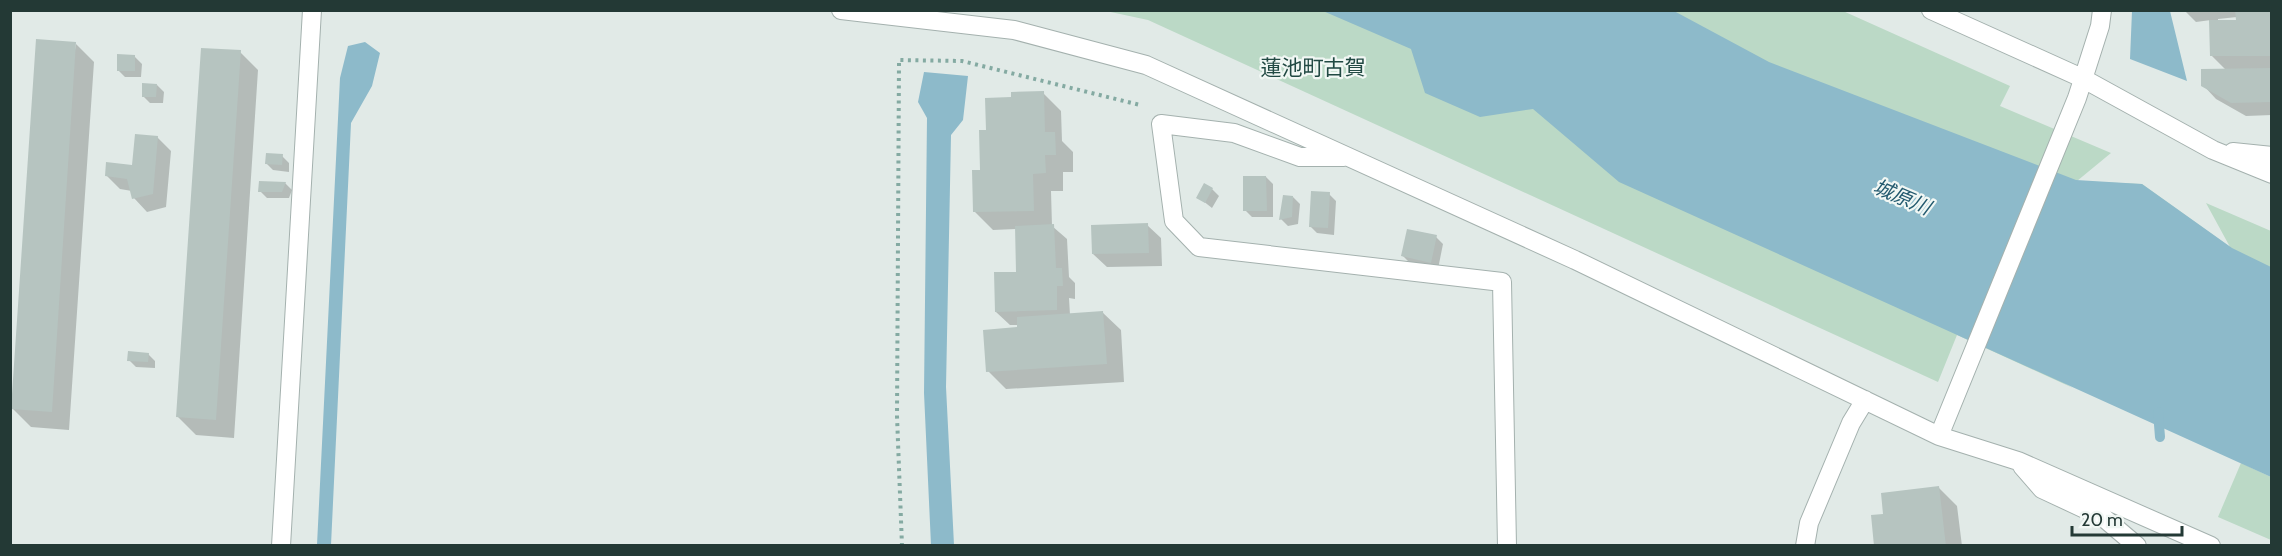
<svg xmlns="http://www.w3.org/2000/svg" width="2282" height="556" viewBox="0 0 2282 556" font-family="Cabin,'Noto Sans JP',sans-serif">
	<rect width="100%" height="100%" fill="#e1eae7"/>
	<path fill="#bbd9c6" d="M1106 11H1399L2073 388 1957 335 1938 382 1148 20Z
		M1638 11H1843L2010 86 2000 106 2111 153 2077 181 2142 184 2230 247 2206 203 2271 231V293Z
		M2241 463 2271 477V540L2218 517Z"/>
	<path fill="#8dbaca" d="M1323 11H1674L1769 62 2076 180 2142 184 2232 248 2271 267V477L1619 182 1533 109 1480 117 1425 93 1411 49Z
		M2132 11H2170L2187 81 2130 59Z
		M365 42 380 53 372 86 351 123 331 545H317L340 78 348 46Z
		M924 72 968 76 963 120 951 135 946 387 954 545H931L924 393 927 118 918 102Z"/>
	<path fill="#0003" fill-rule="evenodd" d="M2184 10H2272V115L2246 116 2216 99 2203 85 2226 70 2211 55V20L2196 22ZM2237 17V21H2218V19Z
		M76 44 94 62 69 430 31 427 13 409Z
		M240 52 258 70 234 438 196 435 178 417Z
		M135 57 142 64 141 77H125L118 70Z
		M157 85 164 92 163 103H150L143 96Z
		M1043 93 1061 111 1062 141 1073 152V172H1063V191H1051L1052 226 1067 239 1069 277 1075 283V299L1069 298 1070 315 1102 312 1121 330 1124 382 1006 389 988 371 1019 329V325H1010L996 312 1018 273 1016 229 993 230 975 212 988 132 1013 99Z
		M157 137 171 151 166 207 147 212 134 198 132 191 120 189 107 176 134 166Z
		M282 156 289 163V172L273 170 266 163Z
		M1266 177 1273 184V217H1252L1245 210Z
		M285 183 292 190 289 198H267L260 191Z
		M1212 189 1219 196 1212 208 1198 197Z
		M1329 194 1336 201 1334 235 1317 233 1310 226Z
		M1293 197 1300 204 1298 224 1288 226 1281 219Z
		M1147 225 1161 238 1162 266 1107 267 1093 254Z
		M1436 237 1443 244 1438 269 1409 262 1402 255Z
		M148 354 155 361V368L136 367 129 360Z
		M1939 488 1957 506 1962 546H1876L1885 515Z"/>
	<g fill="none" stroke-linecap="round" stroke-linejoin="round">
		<path stroke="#8dbaca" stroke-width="10" d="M2158 412 2160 437"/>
	</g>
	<path fill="#b6c4c0" d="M2235 10H2272V56H2210L2209 20H2236Z
		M36 39 76 42 52 412 11 409Z
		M201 48 241 50 216 420 176 417Z
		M117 54 135 55V71H117Z
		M2272 68V102L2231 103 2201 86V69Z
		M142 83 157 84 156 97H142Z
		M1044 91 1045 132H1055L1056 155H1045L1046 173 1033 174 1034 211 973 212 972 170H980L979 130H986L985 98 1011 97V92Z
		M135 134 158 136 153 194 132 199 127 179 105 176 106 162 132 165Z
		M266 153 283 154 282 165 265 164Z
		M1243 176H1266L1267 211H1243Z
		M259 181 286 182 282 192H258Z
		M1204 183 1213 188 1205 203 1196 198Z
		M1311 191 1330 192 1328 228 1309 227Z
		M1283 195 1293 196 1292 217 1279 220Z
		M1148 223 1149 253 1092 254 1091 225Z
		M1054 224 1056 268H1062L1063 286H1057V310L995 312 994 272H1016L1015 226Z
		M1407 229 1437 235 1431 263 1401 256Z
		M1103 311 1107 364 986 372 983 330 1017 327V317Z
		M128 351 149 353 148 362 127 361Z
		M1939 486 1946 546H1874L1871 515 1883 514 1881 493Z"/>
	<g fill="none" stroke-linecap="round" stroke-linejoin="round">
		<defs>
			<path id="street" d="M841 10 1014 30 1146 65 1575 260 1939 436 2018 461 2211 546
				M1931 10 2082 78 2213 150 2272 174
				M2233 152 2272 156
				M1344 157H1300L1234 133 1161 124 1174 221 1199 247 1502 282 1507 546
				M1939 436 2077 98 2100 26 2102 10
				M2022 466 2042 489 2104 518 2137 546
				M281 546 312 10
				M1805 546 1809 523 1851 423 1865 400"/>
		</defs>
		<use href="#street" stroke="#a4b1ae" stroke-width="20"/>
		<path stroke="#84aaa2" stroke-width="4" stroke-dasharray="3 4.5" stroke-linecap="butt" d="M902 546 897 416 899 60 962 61 1140 105"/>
		<use href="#street" stroke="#fff" stroke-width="18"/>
	</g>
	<g text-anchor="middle" stroke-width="4.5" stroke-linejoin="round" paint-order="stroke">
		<g font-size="20" font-style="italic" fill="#235a6f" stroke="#f1f7f4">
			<text transform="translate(1902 197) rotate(23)" y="7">城原川</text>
		</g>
		<g font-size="21" fill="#214943" stroke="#f1f7f4">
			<text x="1313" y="75">蓮池町古賀</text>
		</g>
	</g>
	<rect width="2282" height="556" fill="none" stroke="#233935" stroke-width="24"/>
	<path d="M2072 526v9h110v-9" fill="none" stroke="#233935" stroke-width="3"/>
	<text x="2081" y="526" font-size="18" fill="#233935" stroke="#f1f7f4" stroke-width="4.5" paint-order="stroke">20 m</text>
</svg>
